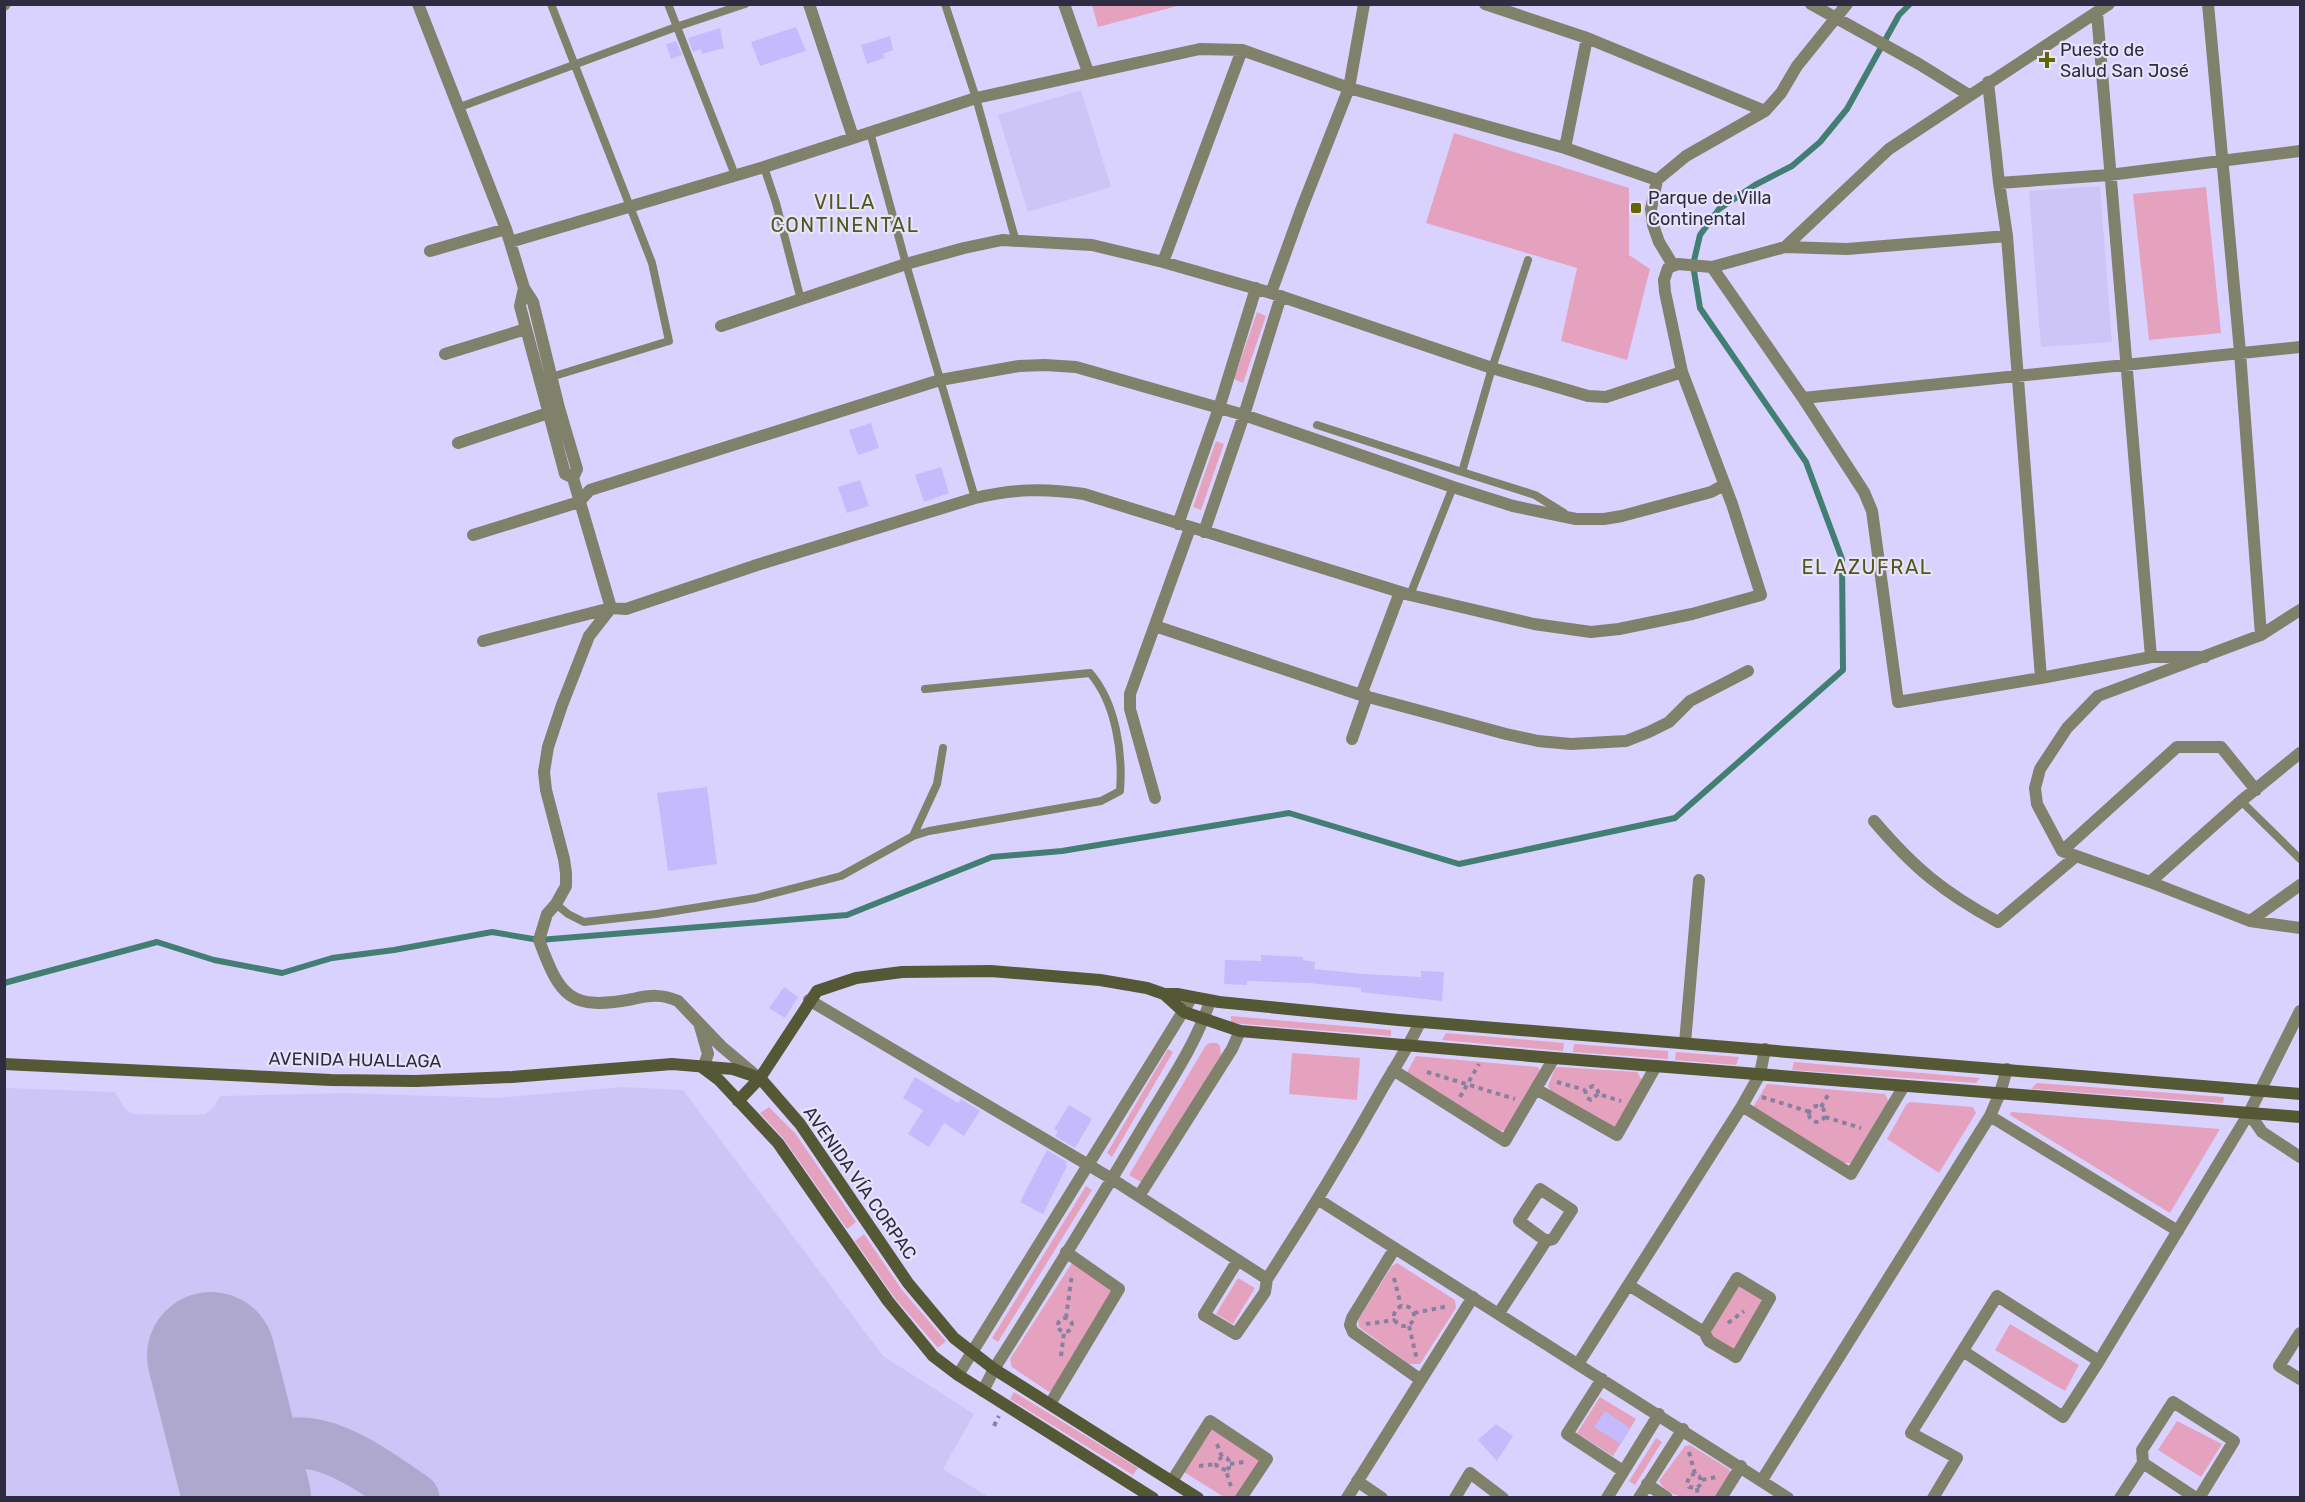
<svg xmlns="http://www.w3.org/2000/svg" width="2305" height="1502" viewBox="0 0 2305 1502" font-family="Rubik,sans-serif">
	<rect width="100%" height="100%" fill="#d9d2ff"/>
	<path fill="#cdc5f6" d="M1081 90 1111 187 1028 212 998 115Z
		M2100 186 2112 342 2041 347 2029 191Z
		M622 1087 683 1090 883 1356 974 1414 943 1469 989 1497H5V1088L115 1092 125 1109 133 1114 194 1115 205 1114 214 1107 220 1096 344 1093 497 1098Z"/>
	<path fill="#e5a2be" d="M1181 5 1098 27 1092 5 1181 4Z
		M1454 133 1629 188V255L1650 269 1627 360 1561 341 1577 268 1426 223Z
		M2206 187 2221 333 2149 340 2133 194Z
		M1257 312 1266 316 1243 383 1234 379Z
		M1216 441 1224 444 1201 510 1193 507Z
		M1231 1016 1391 1030V1036L1231 1023Z
		M1446 1033 1564 1043 1563 1051 1442 1040Z
		M1210 1043H1217L1220 1046 1221 1055 1141 1182 1129 1175 1206 1045Z
		M1574 1044 1668 1051V1059L1573 1052Z
		M1168 1049 1173 1052 1112 1157 1107 1153Z
		M1676 1052 1739 1057 1736 1065 1675 1060Z
		M1292 1053 1360 1058 1357 1100 1289 1094Z
		M1416 1056 1538 1067 1541 1073 1505 1130 1501 1131 1408 1074 1407 1072Z
		M1794 1062 1980 1078 1976 1083 1792 1070Z
		M1559 1067 1637 1072 1643 1082 1617 1127H1610L1552 1094 1548 1086 1555 1068Z
		M2037 1083 2224 1097 2223 1103 2031 1089Z
		M1767 1084 1885 1094 1889 1102 1851 1163H1843L1753 1107Z
		M1910 1102 1973 1107 1976 1113 1939 1173 1887 1139 1906 1105Z
		M769 1107 795 1133 856 1222 847 1229 783 1138 760 1113Z
		M2011 1112 2220 1129 2170 1213 2010 1115Z
		M1086 1186 1092 1190 998 1342 992 1338Z
		M864 1234 902 1290 946 1341 938 1348 894 1297 855 1241Z
		M1072 1263 1116 1290 1055 1389 1049 1392 1012 1367 1010 1359Z
		M1397 1263 1455 1300 1456 1308 1420 1364H1409L1359 1327 1358 1320 1392 1266Z
		M1238 1278 1255 1288 1233 1324 1216 1314Z
		M1736 1286C1746 1286 1759 1295 1765 1302L1737 1348 1733 1349 1711 1336 1712 1328Z
		M2010 1324 2079 1365 2065 1391 1995 1350Z
		M1014 1392 1138 1468 1133 1475 1010 1399Z
		M1600 1397 1636 1419 1613 1456 1577 1433Z
		M2177 1421 2222 1444 2201 1477 2158 1450Z
		M1212 1428 1262 1459 1237 1497H1224L1184 1472Z
		M1656 1438 1662 1442 1635 1485 1629 1481Z
		M1690 1445 1729 1469 1731 1474 1716 1497C1695 1497 1671 1502 1659 1481L1685 1446Z"/>
	<g fill="none" stroke-linecap="round" stroke-linejoin="round">
		<path stroke="#437e72" stroke-width="6" d="M4 983 157 942 214 960 282 973 332 958 394 950 492 932 539 940 847 915 992 857 1062 851 1289 813 1459 864 1675 818 1843 670 1842 559 1806 462 1700 308 1693 265 1700 235 1719 209 1755 185 1792 166 1820 142 1847 109 1899 15 1910 4"/>
		<path stroke="#aea8ce" stroke-width="51" d="M248 1498C250 1477 255 1462 272 1451 313 1423 380 1475 414 1498"/>
		<path stroke="#aea8ce" stroke-width="128" d="M211 1356 247 1498"/>
	</g>
	<path fill="#c5bafb" d="M796 27 806 51 760 66 751 42Z
		M720 28 724 48 702 54 701 49 693 52 688 38Z
		M890 36 893 50 883 54 885 58 867 64 861 45Z
		M676 41 682 55 671 59 666 44Z
		M871 423 879 448 858 455 849 430Z
		M941 467 949 493 924 502 915 475Z
		M860 480 869 506 847 513 838 487Z
		M707 787 717 864 668 871 657 793Z
		M1261 955 1303 957V960L1315 962 1314 969 1363 974 1421 977V971L1444 972 1442 1001 1361 992V988L1308 983 1247 981V985L1224 984 1225 960 1261 961Z
		M784 987 798 997 785 1018 769 1008Z
		M915 1077 958 1103 961 1099 980 1111 964 1136 944 1123 929 1147 908 1134 923 1110 903 1098Z
		M1069 1105 1092 1119 1075 1148 1055 1136 1058 1131 1054 1129Z
		M1047 1150 1067 1162 1065 1164 1067 1166 1043 1214 1020 1202Z
		M1605 1411 1630 1428 1621 1444 1594 1427Z
		M1496 1424 1513 1436 1497 1461 1478 1440Z"/>
	<g fill="none" stroke-linecap="round" stroke-linejoin="round">
		<path stroke="#8680a1" stroke-width="4" stroke-dasharray="4.5 4.5" stroke-linecap="butt" d="M1427 1072 1515 1099
			M1557 1082 1585 1090
			M1598 1094 1591 1100 1587 1098 1585 1090 1593 1086 1598 1091V1094L1621 1101
			M1460 1097 1479 1064
			M1762 1097 1810 1112
			M1809 1114a8 8 0 1 1 16 0a8 8 0 1 1-16 0Z
			M1821 1107 1828 1095
			M1825 1117 1861 1128
			M1394 1278 1401 1306
			M1394 1316a10 10 0 1 1 20 0a10 10 0 1 1-20 0Z
			M1414 1313 1449 1306
			M1058 1325a7 7 0 1 1 14 0a7 7 0 1 1-14 0Z
			M1066 1318 1072 1274
			M1728 1323 1744 1311
			M1366 1324 1395 1320
			M1409 1326 1417 1360
			M1061 1356 1064 1333
			M994 1426 999 1416
			M1217 1444 1222 1457
			M1689 1452 1695 1474 1699 1476C1702 1481 1702 1484 1697 1488L1689 1487 1687 1483 1690 1475 1695 1474
			M1230 1464 1244 1462
			M1199 1466 1216 1464
			M1226 1470 1218 1468 1216 1464 1218 1460 1222 1457 1227 1458 1229 1461V1468L1226 1470 1231 1487
			M1702 1480 1716 1477
			M1697 1488 1698 1498"/>
		<path stroke="#7f816a" stroke-width="8" d="M551 4 652 263 669 341 551 377
			M668 4 735 175
			M945 4 976 98 1016 242
			M460 107 676 27 745 4
			M870 132 906 264 975 498
			M764 167 776 203 801 300
			M1528 260 1492 368 1462 472 1535 495 1564 513
			M1317 425 1462 472
			M1410 595 1453 487
			M2241 801 2300 859
			M913 836 937 784 943 748
			M556 904 568 914 584 922 656 914 756 898 841 876 913 836 929 831 1101 801 1120 791C1123 753 1116 703 1090 673L925 689"/>
		<path stroke="#7f816a" stroke-width="12" d="M418 4 506 229 524 288 533 302 559 408 577 469 573 478 611 608
			M809 4 853 137
			M1064 4 1088 72
			M1485 4 1587 38 1765 111
			M1811 4 1919 64 1969 95
			M2208 4 2240 352 2261 635
			M4 5 5 4
			M2097 13 2151 657
			M1988 82 1999 183 2007 236 2041 678
			M1565 148 1587 38
			M1999 183 2109 175 2300 151
			M510 242 764 167 976 98 1200 49 1242 50 1349 88 1565 148 1657 180
			M1785 247 1889 149 2109 4
			M430 251 506 229
			M1163 262 1242 50
			M1673 265 1659 242 1653 225 1651 209 1657 180 1686 156 1765 111 1781 93 1797 66 1847 4
			M1712 267 1803 398 1864 492 1872 511 1898 702 2041 678 2151 657H2205
			M524 288 520 306 565 474 573 478
			M1271 293 1301 210 1349 88 1364 4
			M721 326 906 264 964 248 1002 240 1092 245 1163 262 1271 293 1492 368 1588 396 1606 397 1682 372
			M445 354 526 329
			M1803 398 2300 347
			M458 443 548 413
			M1178 524 1219 408 1256 288
			M1204 532 1244 415 1281 296
			M473 535 579 502 590 490 940 380 1019 366 1045 365 1076 367 1244 415 1453 487 1513 506 1576 519H1604L1622 516 1711 492 1724 485
			M611 608 589 636 562 705 548 747 544 772 546 790 564 859 566 873V886L556 904 547 914 539 940C560 997 570 1011 633 999 650 995 662 994 678 1001L721 1046 759 1078
			M2300 610 2261 635 2098 696 2067 728 2040 769 2035 788 2037 804 2062 851 2150 882 2250 921 2300 928
			M1155 626 1361 695 1506 734 1538 741 1571 744 1626 741 1649 732 1669 722 1690 701 1748 671
			M483 641 611 608 626 609 760 564 975 498C1014 489 1044 488 1084 494L1410 595 1534 624 1591 632 1619 629 1692 614 1761 595 1732 504 1682 372 1665 292 1664 280 1668 268 1678 264 1712 267 1785 247 1847 249 2007 236
			M1361 695 1400 592
			M1352 739 1367 696
			M1155 798 1130 709V694L1190 528
			M1874 821C1914 868 1943 892 1998 922L2075 857
			M2062 851 2177 747H2221L2256 790
			M2150 882 2241 801 2300 753
			M2250 921 2300 885
			M809 1000 1112 1179 1267 1279
			M700 1026 708 1054 703 1068
			M1685 1043 1699 880
			M1393 1070 1505 1141 1554 1058
			M1536 1089 1617 1135 1656 1066
			M1742 1106 1851 1174 1904 1086
			M2249 1113 2262 1132 2300 1157
			M1990 1116 2178 1231
			M1139 1196 1232 1049 1240 1031
			M1319 1200 1788 1498
			M1395 1248 1352 1318 1350 1325 1353 1332 1421 1380
			M1238 1260 1204 1315 1236 1334 1265 1292 1267 1279C1306 1219 1342 1160 1377 1098 1391 1072 1408 1049 1420 1022
			M1630 1286 1704 1332 1709 1341 1736 1357 1770 1298 1737 1278 1704 1332
			M1499 1313 1546 1241 1553 1239 1572 1210 1540 1189 1519 1221 1546 1241
			M2300 1333 2279 1366 2300 1379
			M1963 1351 2063 1417 2099 1361
			M1578 1364 1742 1106 1760 1074 1765 1049
			M958 1375 1192 997
			M1602 1379 1567 1434 1623 1471
			M983 1391 994 1369C1044 1290 1093 1211 1141 1130 1165 1089 1195 1047 1210 1001
			M1050 1404 1119 1289 1066 1252
			M2143 1463 2196 1498
			M1762 1480 1990 1116 2000 1093 2007 1069
			M1172 1481 1210 1421 1267 1459 1241 1498
			M1357 1481 1382 1498
			M1647 1484 1667 1498
			M1347 1498 1473 1297
			M1455 1498 1470 1473 1503 1498
			M1607 1498 1659 1414
			M1639 1498 1683 1429
			M1721 1498 1741 1466
			M1933 1498 1957 1458 1911 1433 1997 1296 2099 1361 2249 1113 2300 1011
			M2120 1498 2143 1463 2142 1450 2173 1402 2234 1441 2199 1498"/>
		<path stroke="#555835" stroke-width="12" d="M1164 994 1184 1012 1240 1031 1554 1058 2300 1117
			M4 1064 331 1080 416 1081 512 1077 672 1064 733 1069 760 1078 800 1124 908 1283 954 1338 994 1369 1198 1498
			M703 1068 719 1080 778 1143 888 1301 933 1356 958 1375 1153 1498
			M738 1101 760 1078 817 991 856 978 902 972 991 971 1100 980 1147 988 1164 994H1177L1219 1002 1398 1020 2300 1094"/>
	</g>
	<g fill="#636703" stroke="#e6e3fa" stroke-width="2">
		<path d="M2044 51h6v6h6v6h-6v6h-6v-6h-6v-6h6z"/>
		<rect x="1630" y="202" width="12" height="12" rx="3"/>
	</g>
	<g text-anchor="middle" stroke-width="4.5" stroke-linejoin="round" paint-order="stroke">
		<g font-size="18" fill="#2f2b40" stroke="#e6e3fa" text-anchor="start">
			<text x="2060" y="56">Puesto de<tspan x="2060" dy="21">Salud San José</tspan></text>
			<text x="1648" y="204">Parque de Villa<tspan x="1648" dy="21">Continental</tspan></text>
		</g>
		<g font-size="18" fill="#2f2b40" stroke="#e6e3fa">
			<text transform="translate(355 1060) rotate(1)" y="6">AVENIDA HUALLAGA</text>
			<text transform="translate(860 1183) rotate(55)" y="6">AVENIDA VÍA CORPAC</text>
		</g>
		<g font-size="20" letter-spacing="1.5" fill="#54571d" stroke="#e6e3fa">
			<text x="845" y="209">VILLA<tspan x="845" dy="23">CONTINENTAL</tspan></text>
			<text x="1867" y="574">EL AZUFRAL</text>
		</g>
	</g>
	<rect width="2305" height="1502" fill="none" stroke="#2f2b40" stroke-width="12"/>
</svg>
